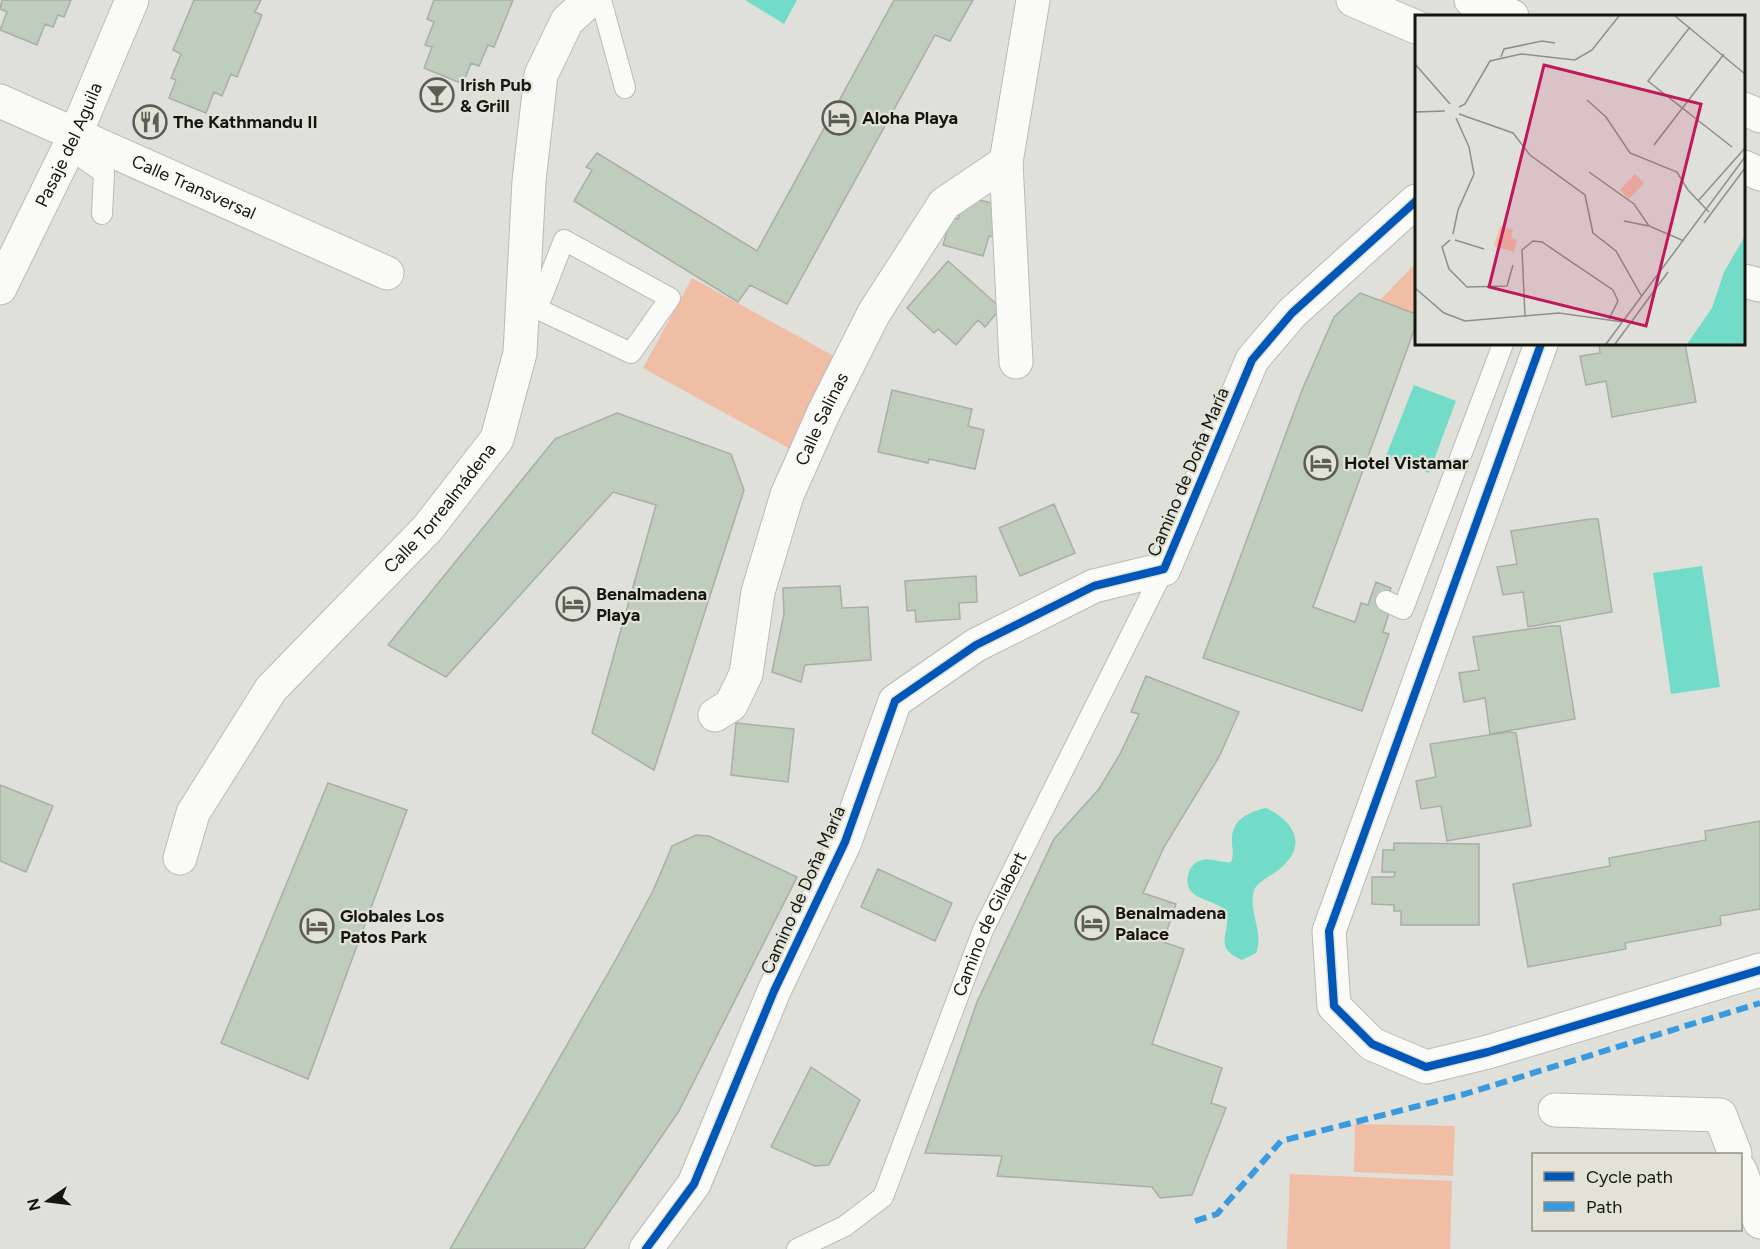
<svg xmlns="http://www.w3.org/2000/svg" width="1760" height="1249" viewBox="0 0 1760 1249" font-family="Figtree,sans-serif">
	<rect width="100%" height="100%" fill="#dfe0d9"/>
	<path fill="#f0bea4" d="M1416 263V314L1379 300 1384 296Z
		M692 278 841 360 792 450 643 368Z
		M1355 1124 1455 1126 1453 1176 1354 1172Z
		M1290 1174 1452 1181 1450 1249H1287Z"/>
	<path fill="#72dcc8" d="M745 0H797L784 24Z
		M1414 385 1456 401 1429 473 1386 456Z
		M1702 566 1720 687 1671 694 1653 573Z
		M1266 808C1293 820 1308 844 1282 867 1273 875 1262 879 1255 888 1246 910 1265 931 1256 953L1242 960C1211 946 1232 935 1226 911 1214 898 1183 901 1188 876 1189 870 1193 863 1199 861 1210 856 1221 864 1231 862 1235 853 1231 846 1232 838 1233 818 1250 812 1266 808Z"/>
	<path fill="#bfcebc" stroke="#aaada8" stroke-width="1.5" d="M2 0H71L64 17 58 15 53 27 45 24 37 45 0 30 7 12 0 9Z
		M194 0H261L255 12 262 15 237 77 231 74 222 96 214 92 206 113 169 98 176 80 171 78 181 54 173 50Z
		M434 0H513L494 47 488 45 479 66 471 63 463 84 424 68 432 47 425 45 434 22 427 19Z
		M894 0H973L950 41 935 35 787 304 750 285 738 302 574 201 592 170 586 167 597 153 757 251Z
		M964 196 1003 206 994 237 989 236 983 256 943 245 951 218 958 219Z
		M948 261 1001 308 985 327 978 320 956 345 938 329 934 333 907 308Z
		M1360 293 1416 314V325L1313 607 1355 622 1361 603 1368 605 1376 582 1391 588 1383 611 1389 613 1383 632 1389 634 1362 711 1203 658 1302 390 1334 317Z
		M1599 344H1685L1696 402 1612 417 1606 381 1586 385 1580 356 1600 353Z
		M892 390 972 409 968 426 984 430 975 469 929 459 928 463 878 452Z
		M617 413 731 454 744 490 654 770 592 733 656 505 613 492 446 677 388 645 555 439Z
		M1054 504 1075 553 1020 576 999 528Z
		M1590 519H1598L1612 612 1528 627 1523 592 1503 595 1497 567 1517 564 1511 531Z
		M976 576 977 602 959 603 960 619 916 622 915 610 907 611 905 581Z
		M840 586 842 608 868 607 871 660 805 665 801 682 772 672 784 614 783 588Z
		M1551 626H1560L1575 719 1490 734 1485 698 1464 702 1459 673 1479 670 1473 637Z
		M1146 676 1239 712 1219 757 1164 847 1143 893 1176 904 1163 942 1184 949 1152 1044 1222 1068 1211 1103 1226 1108 1192 1195 1160 1198 1152 1187 997 1176 1002 1156 925 1153 977 1002 1054 839 1099 789 1120 754 1139 714 1131 712Z
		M736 723 794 729 788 782 731 775Z
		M1508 732 1516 733 1531 826 1447 841 1441 806 1421 809 1416 781 1436 777 1430 744Z
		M328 783 407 810 308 1079 221 1043Z
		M0 785 53 806 26 872 0 861Z
		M1760 821V909L1720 916 1721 925 1625 943 1626 949 1528 967 1513 884 1610 866 1609 858 1706 840 1705 831Z
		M696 835 709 836 797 877 679 1111 584 1249H450L615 961 653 891 672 846Z
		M1394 843 1479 844V925H1401V911H1394V905L1372 904V877H1394L1395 872H1382L1383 850H1394Z
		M878 869 952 903 935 941 861 907Z
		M811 1067 860 1100 829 1165 815 1166 771 1147Z"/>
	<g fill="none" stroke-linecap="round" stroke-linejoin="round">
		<defs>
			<g id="lane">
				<path d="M601 0 625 88"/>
				<path d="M69 148 104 173 102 214"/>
				<path d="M523 302 631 353 670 298 564 240 537 309"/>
				<path d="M1386 601 1403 609 1503 344"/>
				<path id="s1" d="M797 1249 845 1226 883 1197 983 930 1164 569"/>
			</g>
			<g id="street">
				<path id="s2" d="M0 101 387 273"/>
				<path d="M1006 162 1016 362"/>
				<path d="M1744 281 1760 285"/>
				<path id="s3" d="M0 288 76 133 132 0"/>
				<path d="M1541 344 1329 931 1334 1006 1372 1044 1426 1067 1488 1052 1760 970"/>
				<path id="s4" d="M715 715 731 705 746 674 758 592 787 495 824 412 874 313 944 204 1006 162 1033 0"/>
				<path id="s5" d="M180 858 193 813 271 689 427 529 497 439 520 353 529 181 541 75 567 21 590 0"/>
				<path d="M1555 1110 1720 1115 1735 1154"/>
				<path d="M1740 1170 1760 1222"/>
				<path d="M646 1249 694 1184 774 991 845 842 895 701 976 645 1094 586 1164 569 1252 360 1292 313 1416 201"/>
			</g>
			<path id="primary" d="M1353 0 1416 27
				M1471 0 1512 16
				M1744 109 1760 116
				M1744 167 1760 174"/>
		</defs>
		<use href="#lane" stroke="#babbb5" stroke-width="22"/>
		<use href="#street" stroke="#babbb5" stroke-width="35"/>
		<use href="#primary" stroke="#babbb5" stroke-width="35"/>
		<use href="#lane" stroke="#fafaf9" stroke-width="20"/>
		<use href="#street" stroke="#fafaf9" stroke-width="33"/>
		<use href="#primary" stroke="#fafaf9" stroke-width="33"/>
		<path stroke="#3b9ade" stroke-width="6" stroke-dasharray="12 6" stroke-linecap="butt" d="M1195 1221 1217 1214 1281 1141 1465 1094 1760 1003"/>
		<defs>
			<path id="cycleway" d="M1541 344 1329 931 1334 1006 1372 1044 1426 1067 1488 1052 1760 970
				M646 1249 694 1184 774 991 845 842 895 701 976 645 1094 586 1164 569 1252 360 1292 313 1416 201"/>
		</defs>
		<use href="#cycleway" stroke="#e2e3d6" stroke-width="11"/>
		<use href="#cycleway" stroke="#0057b8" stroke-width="8"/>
	</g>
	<defs>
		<symbol id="bar-ring" viewBox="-11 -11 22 22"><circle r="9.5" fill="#e2e3d6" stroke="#5c5d57" stroke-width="1.5"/><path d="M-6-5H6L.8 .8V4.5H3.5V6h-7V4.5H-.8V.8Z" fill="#5c5d57"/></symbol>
		<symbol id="hotel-ring" viewBox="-11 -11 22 22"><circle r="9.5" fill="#e2e3d6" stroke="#5c5d57" stroke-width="1.5"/><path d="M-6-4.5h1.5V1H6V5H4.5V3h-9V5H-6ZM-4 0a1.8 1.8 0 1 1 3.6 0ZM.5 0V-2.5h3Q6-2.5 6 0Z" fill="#5c5d57"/></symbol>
		<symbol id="restaurant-ring" viewBox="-11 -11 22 22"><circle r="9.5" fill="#e2e3d6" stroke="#5c5d57" stroke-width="1.5"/><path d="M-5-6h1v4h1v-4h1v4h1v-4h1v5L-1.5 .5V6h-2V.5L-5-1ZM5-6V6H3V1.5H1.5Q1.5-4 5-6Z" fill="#5c5d57"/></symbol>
	</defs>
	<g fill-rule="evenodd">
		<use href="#bar-ring" x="418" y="76" width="38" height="38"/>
		<use href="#hotel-ring" x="820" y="99" width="38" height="38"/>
		<use href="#restaurant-ring" x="131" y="103" width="38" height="38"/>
		<use href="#hotel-ring" x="1302" y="444" width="38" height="38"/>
		<use href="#hotel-ring" x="554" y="585" width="38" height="38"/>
		<use href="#hotel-ring" x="1073" y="904" width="38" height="38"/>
		<use href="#hotel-ring" x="298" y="907" width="38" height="38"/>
	</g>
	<g text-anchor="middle" stroke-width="4.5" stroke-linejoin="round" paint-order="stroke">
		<g font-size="18" font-weight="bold" fill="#161611" stroke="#e2e3d6" text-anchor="start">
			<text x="460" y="91">Irish Pub<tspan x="460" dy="21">&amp; Grill</tspan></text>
			<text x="862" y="124">Aloha Playa</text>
			<text x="173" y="128">The Kathmandu II</text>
			<text x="1344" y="469">Hotel Vistamar</text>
			<text x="596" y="600">Benalmadena<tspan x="596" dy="21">Playa</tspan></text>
			<text x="1115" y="919">Benalmadena<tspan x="1115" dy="21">Palace</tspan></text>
			<text x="340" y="922">Globales Los<tspan x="340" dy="21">Patos Park</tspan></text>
		</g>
		<g font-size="18" fill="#161611" stroke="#e2e3d6">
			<text dy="6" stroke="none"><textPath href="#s3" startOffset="159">Pasaje del Aguila</textPath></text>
			<text dy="6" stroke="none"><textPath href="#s2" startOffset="212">Calle Transversal</textPath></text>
			<text dy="6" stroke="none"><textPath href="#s4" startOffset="321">Calle Salinas</textPath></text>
			<text transform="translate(1188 472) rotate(-67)" y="6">Camino de Doña María</text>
			<text dy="6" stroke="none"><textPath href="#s5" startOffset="441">Calle Torrealmádena</textPath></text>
			<text transform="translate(803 890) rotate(-66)" y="6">Camino de Doña María</text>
			<text dy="6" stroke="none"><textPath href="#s1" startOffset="394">Camino de Gilabert</textPath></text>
		</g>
	</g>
	<g transform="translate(1415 15)">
		<rect width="330" height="330" fill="#dfe0d9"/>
		<path d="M220 159 229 168 214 184 205 175ZM85 211 98 215 96 223 102 225 99 237 79 231Z" fill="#f0bea4"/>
		<path d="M330 221V329H272L297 293 309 257Z" fill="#72dcc8"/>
		<path fill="none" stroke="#8f8f89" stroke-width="1.5" d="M260 1 330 59M275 12 233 66 317 132M86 42 89 34 127 26 140 28M0 49 35 89M172 85 191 102 215 138 262 157 273 175 294 197M44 92 50 89 75 46 106 39 160 45 177 35 204 1M0 97 30 96M44 99 98 118 115 140 170 180 178 218 201 236 227 282M239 130 309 39M174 157 219 189 234 211 269 226M283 186 330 133M209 206 234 211M289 208 330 153M38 219 43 195 59 159 54 132 41 103M35 225 27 232 34 254 52 272 92 271 98 250M40 225 69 234M0 273 29 298 50 306 144 298 208 307M110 301 107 235 118 226 127 227 198 275 203 286 194 304M191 329 330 142M200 329 253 257"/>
		<path fill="#c2185b" fill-opacity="0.15" stroke="#c2185b" stroke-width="3" d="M129 50 286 89 231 311 74 272Z"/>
		<rect width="330" height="330" fill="none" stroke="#161611" stroke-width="3"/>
	</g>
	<rect x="1532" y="1153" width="210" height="78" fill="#e2e3d6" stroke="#909187" stroke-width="1.5"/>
	<rect x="1544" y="1172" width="30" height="9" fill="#0057b8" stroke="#909187" stroke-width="1.5"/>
	<text x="1586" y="1183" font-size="18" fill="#161611">Cycle path</text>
	<rect x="1544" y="1202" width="30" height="9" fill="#3b9ade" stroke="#909187" stroke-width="1.5"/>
	<text x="1586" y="1213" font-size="18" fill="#161611">Path</text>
	<g transform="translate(48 1201) rotate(256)" stroke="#e2e3d6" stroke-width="4.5" paint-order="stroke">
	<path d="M0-4.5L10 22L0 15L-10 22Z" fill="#161611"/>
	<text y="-9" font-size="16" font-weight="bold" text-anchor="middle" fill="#161611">N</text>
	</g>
</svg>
